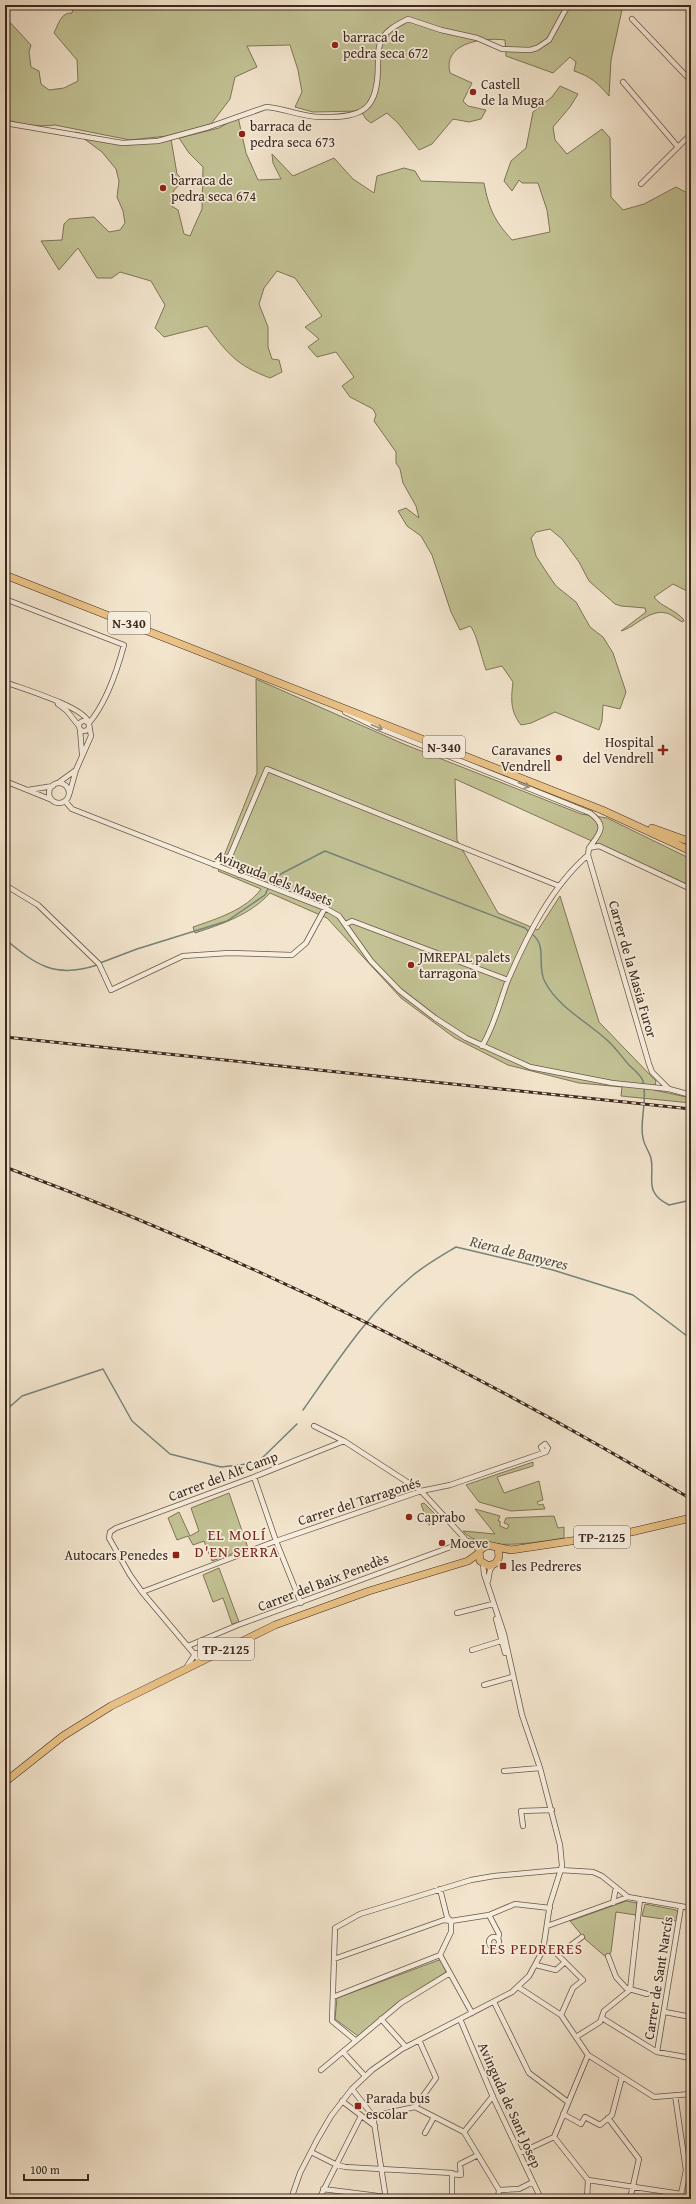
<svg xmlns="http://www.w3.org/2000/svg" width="696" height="2204" viewBox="0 0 696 2204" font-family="'Gentium Book Plus',serif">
	<rect width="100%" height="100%" fill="#f3e5cd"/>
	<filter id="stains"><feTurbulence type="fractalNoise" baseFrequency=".005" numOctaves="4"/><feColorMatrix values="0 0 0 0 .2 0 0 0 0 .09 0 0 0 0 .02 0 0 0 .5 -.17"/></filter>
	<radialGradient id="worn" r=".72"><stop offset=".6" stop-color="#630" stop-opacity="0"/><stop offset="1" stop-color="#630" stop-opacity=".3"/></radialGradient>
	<path fill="#c2c294" stroke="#7f7559" d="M74 5H623L611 60 609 96C598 83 590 76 574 71L576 62 570 57 553 73 506 56 505 40C483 37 442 43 450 73L472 83 463 101 468 106 486 110 481 119 469 122 453 119 432 144 419 150 398 123 387 113 371 123 366 119 361 111 313 112 295 107 302 92 298 70 290 45 247 46 257 67 235 77 230 99 211 124 167 136 130 140 55 125C38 127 21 125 5 119V17L31 45 29 52 31 67 39 71 41 84 49 90 64 88 78 81 77 60 54 33C58 25 61 12 72 13Z
		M560 86 578 94 570 107 553 127 555 140 567 154 602 129 610 138 611 197 623 210 644 204 676 187 691 195V593L673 584 654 597C661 607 675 609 684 620L683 622C677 620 672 614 666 613 649 609 636 627 621 631L646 612 645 608 621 606 615 604 589 581 579 562 562 539 550 529 536 532 531 538 536 556 547 573 556 586 576 602 590 627 603 637 613 653 626 692 620 709 603 705 602 721 599 730 555 712 531 723 521 725C510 711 511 699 513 682L502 666 486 670C482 660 476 631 470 626L460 630 451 612 432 555 421 536 407 526 398 511 406 508 419 518 416 506 403 483 400 469 396 463V452L374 421 376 415 373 409 350 397 342 386 354 377 336 352 317 357 308 347 319 339 305 327 322 316 295 278 277 271 264 288 259 304 268 327V347L272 359 279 360 282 372 270 378C236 365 228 354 207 326L164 337 155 328 165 305 151 281 120 272 112 278H97L78 248 59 270 41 241 62 240 64 224 69 219 94 217 109 232 120 230 125 223 123 211 117 197 119 181 116 169 102 152 75 132 131 144 171 139 177 174 184 181 174 190 170 205 178 210 184 234 190 236 202 209 203 167 189 153 179 138 219 128 238 117 246 153 258 180 281 179 273 163 272 154 293 176 334 158 353 179 374 193 377 176 404 168 415 171 421 181 484 183C489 209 494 220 512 240L550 232 547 210 538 183H522L519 180 512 191 504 181 511 161 526 148 533 112 552 97Z
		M256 679 406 745 581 814 607 818 691 859V886L455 779 457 840 498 913 538 930 560 896 599 1022 656 1081 654 1090 691 1098V1103L621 1096 622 1087 579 1083 508 1065 455 1038 401 998 327 918 270 893C250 915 222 924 195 933L193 927C216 919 246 910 261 889L218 871 257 773Z
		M533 1462V1466L497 1477 504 1493 539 1481 543 1500 537 1502 539 1505 543 1504 545 1509 511 1511 479 1502 466 1485Z
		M229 1493 248 1548 212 1561 204 1541 193 1545 188 1536 177 1540 168 1518 179 1512 190 1536 199 1531 191 1508Z
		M424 1503 441 1520 429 1525 421 1504Z
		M475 1509 500 1516 498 1521H500V1526L507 1529 509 1525 504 1523 506 1518 554 1516 558 1528 564 1527V1538C538 1542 482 1553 463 1531L495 1534Z
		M219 1568 239 1622 232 1624 223 1598 213 1602 203 1575Z
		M626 1901 637 1903 636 1915 616 1912 611 1952 607 1958 585 1939 570 1921Z
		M645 1904 676 1910 678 1912 677 1921 642 1916Z
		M439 1960 442 1961 446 1972 397 2003 358 2036 335 2019 337 1998Z"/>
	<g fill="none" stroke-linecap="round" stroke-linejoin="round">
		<path stroke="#75837a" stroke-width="1.5" d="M532 934C548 946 536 966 545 982 558 1007 586 1021 607 1040 615 1047 622 1057 629 1065 633 1069 641 1075 643 1081 648 1100 639 1122 643 1138 644 1145 649 1151 651 1158 655 1178 643 1192 669 1205L691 1200
			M5 939C36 965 55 979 97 965
			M100 963 137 949 227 921 265 895 273 878 325 851 525 928 529 932
			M303 1410C336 1363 368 1313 412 1276 425 1265 441 1256 456 1247L553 1270 633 1295 691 1339
			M5 1411 22 1396 103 1369 132 1421 170 1454 221 1467 257 1463 297 1424"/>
		<defs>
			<path id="minor" d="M690 5 691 6
				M632 19 691 81
				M623 82 678 147
				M5 123 122 143 158 141 209 127 266 107C284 108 302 117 320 117 365 118 378 109 378 64 378 55 378 44 383 37 389 28 399 24 408 19L441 30 477 38 502 49 530 50 537 48 549 40 568 5
				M641 184 691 134
				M5 599 124 645C117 671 107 702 89 723
				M5 682C23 689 81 706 88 721
				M58 704 67 711 79 726
				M345 712 376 727 590 813C608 826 600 833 589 848
				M79 726a5 5 0 1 1 10 0a5 5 0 1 1-10 0Z
				M80 729 82 754
				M5 781 52 800
				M58 783 76 770
				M49 793a10 10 0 1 1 20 0a10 10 0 1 1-20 0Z
				M28 790 53 786
				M69 795 76 770 91 736 89 724
				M65 801 72 809 325 908 339 916 371 961 400 991 435 1018 466 1038 530 1067 612 1083 669 1089 691 1095
				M589 848 588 855 649 1064 652 1072 669 1089
				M589 848 599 846 691 889
				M230 856 232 865 239 875
				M214 865 230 856 267 769 559 886
				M5 885 38 905 99 964 111 990 183 956 229 953 292 955 306 943 325 908
				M346 924 352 921 508 980
				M482 1046C494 1027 500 1001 508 980 527 936 551 887 588 855
				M314 1426 344 1441 421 1491 467 1541 473 1542 479 1551
				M254 1477 276 1541 301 1603
				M488 1581 490 1570 494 1564
				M142 1592 276 1541 421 1491 450 1485 546 1452 548 1448 545 1444 541 1447 544 1452
				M457 1613 493 1604
				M496 1619 505 1653
				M188 1646 238 1625 467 1541
				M472 1650 501 1641
				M195 1653 209 1657
				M200 1661 142 1592 130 1575 109 1538 110 1532 116 1528 254 1477 344 1441
				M186 1668 195 1654
				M484 1685 512 1677
				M504 1771 540 1768
				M523 1826 521 1811 552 1810
				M440 1889 447 1917 451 1921V1932L440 1955 472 2013
				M613 1903 616 1887
				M489 1915 499 1934 498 1939
				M547 1926 628 1897
				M489 1942a5 5 0 1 1 10 0a5 5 0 1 1-10 0Z
				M608 1956 616 1977 626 1988 647 1994
				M334 1959 444 1920 451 1921 489 1915 515 1904 550 1908
				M536 1965 556 1970 565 1962
				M518 1987 561 2015 588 2055 654 2097 691 2094
				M630 1990 640 1899
				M333 1997 440 1955
				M494 2002 529 2073 568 2102
				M665 2012 691 2017
				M561 2015 573 1988 583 1980 558 1955 582 1937
				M602 2018 657 2052 691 2058
				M381 2019 406 2047
				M460 2019 493 2097 541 2199
				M576 2037 600 2022 604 2011 630 1990
				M355 2040 332 2021 335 1928 360 1914 471 1880 494 1876 560 1870 593 1872 602 1876 628 1897 691 1908
				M343 2052 365 2076
				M657 2052 681 1907
				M321 2070 401 2003 450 1973
				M352 2089 373 2116 386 2199
				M675 2095 686 2170
				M342 2101 375 2126
				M415 2107 436 2078 419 2040
				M563 2114 581 2124 585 2117 600 2125 612 2115 622 2077
				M373 2116 415 2107 464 2132 499 2190
				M608 2118 639 2159 630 2199
				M464 2132 493 2096
				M425 2133 434 2117
				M554 2137 588 2180 587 2199
				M311 2152 335 2164 345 2167 452 2173V2199
				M520 2153 554 2137 588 2055
				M452 2174 461 2175 460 2164 478 2155
				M588 2180 681 2194
				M323 2189 386 2197
				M499 2190 519 2189 533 2182
				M291 2199 300 2173 317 2140 331 2116 352 2089 372 2070 402 2049 512 1992 529 1976 543 1950 550 1904 562 1866 560 1845 540 1768 522 1715 504 1634 484 1574 483 1564
				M319 2199 361 2116
				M498 2199 499 2190
				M680 2199 686 2170 691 2162"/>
			<path id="primary" d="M5 575 602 810 691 851
				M652 828 691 842
				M498 1548 499 1557 496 1563 489 1566 480 1561 479 1551 487 1545 511 1550 631 1532 691 1518
				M5 1782 63 1736 111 1706 275 1625 369 1591 468 1561 479 1553"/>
		</defs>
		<use href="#minor" stroke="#6a574a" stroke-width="6"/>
		<use href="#primary" stroke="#3c281e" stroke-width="8"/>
		<use href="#minor" stroke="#f7eede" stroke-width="4.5"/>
		<use href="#primary" stroke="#eac286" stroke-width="7"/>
		<defs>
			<path id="rail" d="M5 1037 691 1109
				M5 1167C244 1256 472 1368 691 1499"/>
		</defs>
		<use href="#rail" stroke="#3c281e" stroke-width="3"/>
		<use href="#rail" stroke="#f7eede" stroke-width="1.5" stroke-dasharray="4.5" stroke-linecap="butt"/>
	</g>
	<defs><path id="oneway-shaft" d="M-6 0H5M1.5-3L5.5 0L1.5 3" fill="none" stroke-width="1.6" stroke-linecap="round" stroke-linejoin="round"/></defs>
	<g stroke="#9a8b7e">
		<use href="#oneway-shaft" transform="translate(377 727) rotate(23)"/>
		<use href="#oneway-shaft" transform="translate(524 785) rotate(23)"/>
	</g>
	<g fill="#8f2418" stroke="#f7eede" stroke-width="1.5">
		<circle cx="335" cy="45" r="4"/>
		<circle cx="473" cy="92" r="4"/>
		<circle cx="242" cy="134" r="4"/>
		<circle cx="163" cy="188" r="4"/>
		<path d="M661 744h4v4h4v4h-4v4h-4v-4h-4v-4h4z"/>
		<circle cx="559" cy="758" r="4"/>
		<circle cx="411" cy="965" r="4"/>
		<circle cx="409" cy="1517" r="4"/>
		<circle cx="442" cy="1543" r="4"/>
		<rect x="172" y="1551" width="8" height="8" rx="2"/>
		<rect x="499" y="1562" width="8" height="8" rx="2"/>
		<rect x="354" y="2102" width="8" height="8" rx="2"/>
	</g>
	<g text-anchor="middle" stroke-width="3.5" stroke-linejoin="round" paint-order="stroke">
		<g fill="#f7eede" stroke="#746358" stroke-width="1">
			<rect x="108" y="612" width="42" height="22" rx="3"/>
			<rect x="423" y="736" width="42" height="22" rx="3"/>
			<rect x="574" y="1526" width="56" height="22" rx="3"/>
			<rect x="198" y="1638" width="56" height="22" rx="3"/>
		</g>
		<g font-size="13" font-weight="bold" fill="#3c281e">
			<text x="129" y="628">N-340</text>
			<text x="444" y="752">N-340</text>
			<text x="602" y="1542">TP-2125</text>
			<text x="226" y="1654">TP-2125</text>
		</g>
		<g font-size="14" fill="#3c281e" stroke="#f7eede" text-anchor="start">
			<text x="343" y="42">barraca de<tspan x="343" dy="16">pedra seca 672</tspan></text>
			<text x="481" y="89">Castell<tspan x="481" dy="16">de la Muga</tspan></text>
			<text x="250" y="131">barraca de<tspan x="250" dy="16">pedra seca 673</tspan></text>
			<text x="171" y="185">barraca de<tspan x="171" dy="16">pedra seca 674</tspan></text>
			<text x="654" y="747" text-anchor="end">Hospital<tspan x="654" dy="16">del Vendrell</tspan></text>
			<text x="551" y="755" text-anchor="end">Caravanes<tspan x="551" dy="16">Vendrell</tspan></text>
			<text x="419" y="962">JMREPAL palets<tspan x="419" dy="16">tarragona</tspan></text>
			<text x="417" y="1522">Caprabo</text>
			<text x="450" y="1548">Moeve</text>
			<text x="168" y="1560" text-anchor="end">Autocars Penedes</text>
			<text x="511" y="1571">les Pedreres</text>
			<text x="366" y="2103">Parada bus<tspan x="366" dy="16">escolar</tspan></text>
		</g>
		<g font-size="14" fill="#3c281e" stroke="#f7eede">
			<text transform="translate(274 878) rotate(22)" y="5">Avinguda dels Masets</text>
			<text transform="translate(633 969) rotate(74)" y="5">Carrer de la Masia Furor</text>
			<text transform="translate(223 1476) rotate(-21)" y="5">Carrer del Alt Camp</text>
			<text transform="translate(359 1501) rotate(-18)" y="5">Carrer del Tarragonés</text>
			<text transform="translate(323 1582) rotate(-21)" y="5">Carrer del Baix Penedès</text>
			<text transform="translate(658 1978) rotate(-81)" y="5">Carrer de Sant Narcís</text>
			<text transform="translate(510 2105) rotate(66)" y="5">Avinguda de Sant Josep</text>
		</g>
		<g font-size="15" font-style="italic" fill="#544e44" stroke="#f7eede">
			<text transform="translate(519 1253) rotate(14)" y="5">Riera de Banyeres</text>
		</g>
		<g font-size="15" letter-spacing="1" fill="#7a1f14" stroke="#f7eede">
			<text x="237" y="1540">EL MOLÍ<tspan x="237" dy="17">D'EN SERRA</tspan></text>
			<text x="532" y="1954">LES PEDRERES</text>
		</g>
	</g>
	<rect width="696" height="2204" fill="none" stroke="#f3e5cd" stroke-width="20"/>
	<rect x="6" y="6" width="684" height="2192" fill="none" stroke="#3c281e" stroke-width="2"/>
	<rect x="10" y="10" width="676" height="2184" fill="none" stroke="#3c281e"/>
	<path d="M24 2174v6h64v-6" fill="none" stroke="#3c281e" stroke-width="2"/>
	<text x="30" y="2174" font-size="12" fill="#3c281e" stroke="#f7eede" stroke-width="3" paint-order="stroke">100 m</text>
	<rect width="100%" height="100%" filter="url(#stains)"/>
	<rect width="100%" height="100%" fill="url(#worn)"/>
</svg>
